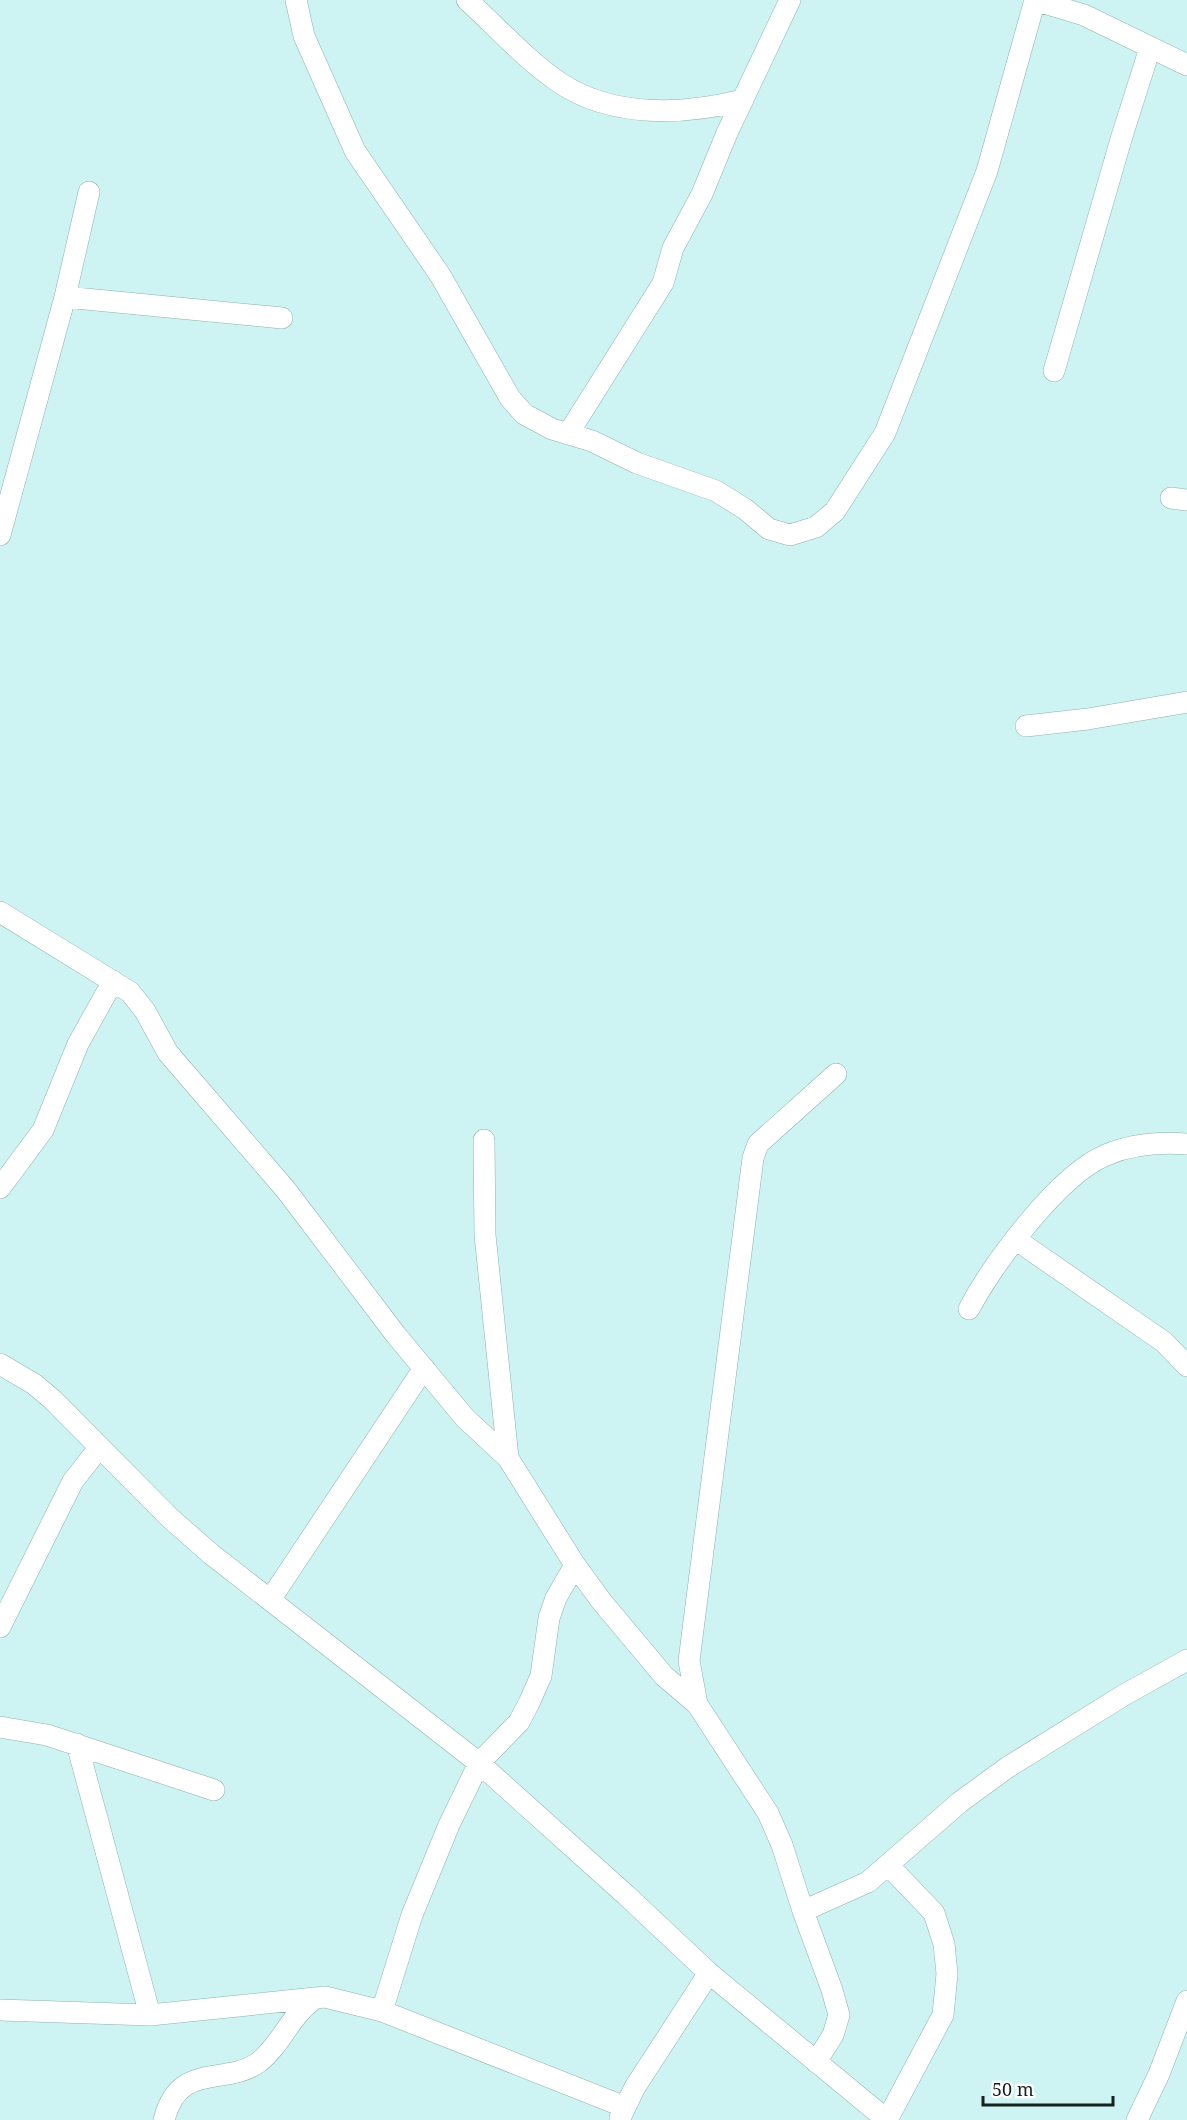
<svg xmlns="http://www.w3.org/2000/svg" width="1187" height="2120" viewBox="0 0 1187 2120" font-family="'Noto Serif',serif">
	<rect width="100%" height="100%" fill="#cdf3f2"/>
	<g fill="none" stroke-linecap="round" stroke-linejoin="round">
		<defs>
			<path id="minor" d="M296 0 304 36 355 151 440 275 510 398 524 414 552 429 592 441 637 463 716 491 745 509 769 529 790 535 816 527 835 511 885 433 987 171 1035 0
				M467 0C497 27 526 60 560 83 613 118 684 115 743 100
				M1034 0 1084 15 1187 65
				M65 297 282 318
				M1054 371 1122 136 1150 48
				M568 434 663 283 673 248 702 194 727 133 790 0
				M1171 498 1187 500
				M0 535 65 297 89 192
				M1026 726 1088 719 1187 702
				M0 912 130 992 145 1011 168 1053 286 1190 396 1335 465 1418 508 1458 575 1565 602 1602 664 1676 697 1704
				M484 1140 485 1235 508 1458
				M0 1188 43 1130 78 1044 113 981
				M1015 1239 1164 1342 1187 1366
				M969 1309C992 1265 1058 1175 1106 1155 1132 1144 1159 1142 1187 1144
				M0 1364 34 1384 53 1400 170 1518 211 1554 479 1763 626 1895 709 1973 887 2120
				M270 1600 424 1368
				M0 1627 73 1481 99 1448
				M0 1727 47 1735 214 1790
				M77 1744 150 2015
				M803 1911 868 1882 960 1802 1008 1767 1124 1695 1187 1660
				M0 2010 150 2015 325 1997 382 2011 625 2107
				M382 2011 412 1915 449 1825 479 1763 519 1722 529 1703 541 1676 549 1618 556 1598 575 1565
				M816 2062 833 2035 839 2015 832 1990 803 1911 782 1845 768 1813 697 1704 689 1661 753 1158 758 1144 836 1074
				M620 2118 635 2087 709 1973
				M164 2120C179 2060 225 2087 259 2062 281 2045 290 2016 313 2000
				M887 2120 943 2015 947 1974 944 1944 934 1913 889 1866
				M1137 2120 1159 2074 1187 2001"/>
		</defs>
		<use href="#minor" stroke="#8eb2b1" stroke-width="22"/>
		<use href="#minor" stroke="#fff" stroke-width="21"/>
	</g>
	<path d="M983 2096v9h130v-9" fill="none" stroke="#132121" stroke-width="3"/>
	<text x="992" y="2096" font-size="18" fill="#132121" stroke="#ffffff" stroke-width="4.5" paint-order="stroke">50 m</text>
</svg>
